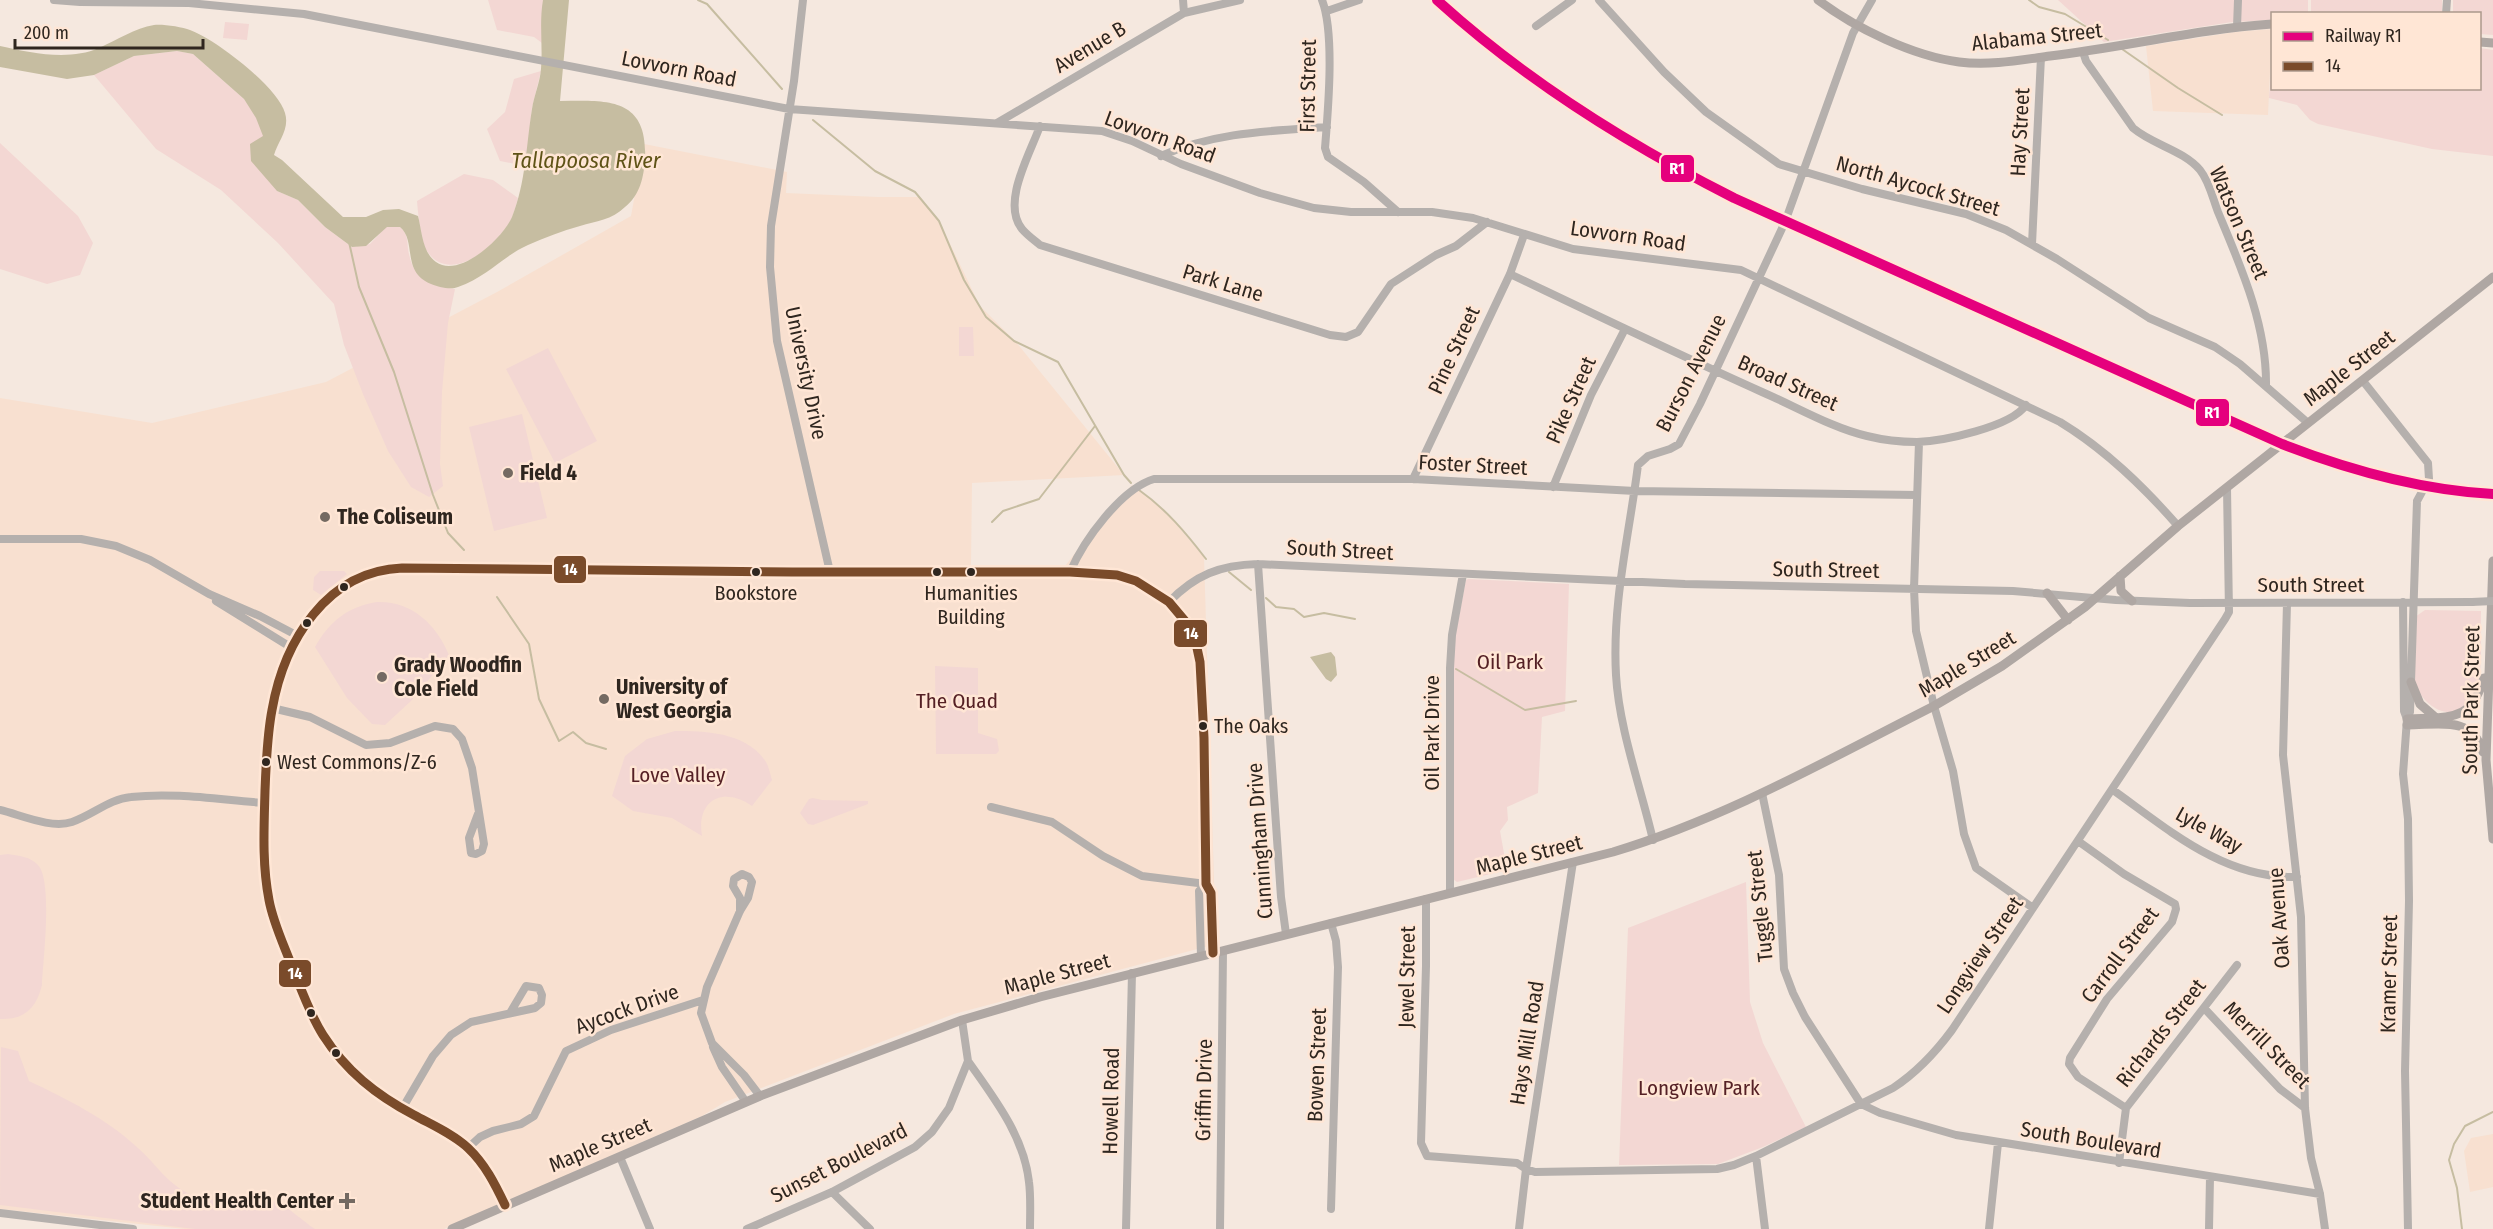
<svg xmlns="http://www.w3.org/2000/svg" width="2493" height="1229" viewBox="0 0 2493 1229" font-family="'Fira Sans Condensed',sans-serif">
	<rect width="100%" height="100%" fill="#f5e8df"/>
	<path fill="#f8e0d0" d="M2272 29 2268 115 2153 111 2146 46 2235 32Z
		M644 144 787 172 786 193 878 197H919L939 221 980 306 1016 342 1124 475 972 483 971 567 1065 566 1105 515 1132 485 1150 498 1171 518 1204 557 1216 944 954 1014 725 1102 702 1116 444 1229H185L0 1209V398L152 423 326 382 497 292 631 216Z
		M2493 1134V1187L2470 1192 2464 1151 2471 1138Z"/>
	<path fill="#f3d7d3" d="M488 0H543L542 43 534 37 497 30Z
		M2058 0H2308V13L2272 14V20L2232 22 2104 42Z
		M2311 0H2442V13H2311Z
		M2453 0H2493V35L2480 34V14L2453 13Z
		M225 22 249 24 247 40 223 38Z
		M2480 48 2493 50V156L2432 149 2318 124 2310 120 2297 105 2269 98 2272 62V88H2480Z
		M177 51 193 54 244 99 257 118 264 136 277 191 298 200 325 227 352 247 370 244 386 227H400C408 234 407 240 408 249 413 280 427 283 455 289L448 323 442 392 440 464 443 486 429 497 411 487 388 451 363 394 344 345 334 304 278 243 221 190 156 149 94 75 134 56Z
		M541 71 532 108 526 166 500 161 487 129 505 112 514 79Z
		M0 143 78 216 93 243 80 275 47 284 0 269Z
		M464 174 493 180 518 198C516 205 514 213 511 220 497 246 450 286 427 251 421 243 418 213 417 201Z
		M959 327H973L974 356H959Z
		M548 348 597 441 555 463 506 369Z
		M522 414 547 518 494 531 469 427Z
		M320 571H344L347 574 321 595 313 590 314 577Z
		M1468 579 1569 584 1565 711 1542 717 1538 793 1507 807 1508 820 1500 831 1507 870 1457 882 1453 879V662L1455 637 1466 580Z
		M377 602C412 601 436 624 449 655L411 701 385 725 372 724 347 698 315 647C330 621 347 607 377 602Z
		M2425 610 2481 611C2480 635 2484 672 2475 694 2472 703 2461 712 2451 712 2436 713 2422 700 2416 686 2412 676 2415 632 2415 617Z
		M935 666 978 668V733L997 739 999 751 996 754H936Z
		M675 731C705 731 747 732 766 762 769 767 770 774 772 780L752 806C723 786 696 800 702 836L672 818 633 811 612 796 625 756 647 739Z
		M813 798 822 800 868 801V804L813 825 808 824 800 813 809 799Z
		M8 854C19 856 29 856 38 865 53 881 43 961 42 985 36 1009 24 1020 0 1019V855Z
		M1746 882 1750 1002 1763 1043 1806 1127 1763 1147 1718 1164 1619 1165 1628 928Z
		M1 1047 18 1051 29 1081C67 1099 107 1119 138 1148 157 1165 168 1185 192 1195 218 1206 246 1194 273 1201 285 1204 304 1222 315 1229H195L0 1205Z"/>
	<path fill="#c6bda1" d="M543 0H569L560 101C607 100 648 97 645 158 644 177 640 195 625 207 612 220 596 221 580 226 562 231 544 238 528 245 503 256 487 277 458 287 451 290 438 287 431 284 401 272 417 241 400 227H387L366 246 352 247 325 227 298 200 277 191 251 161 250 144 263 136 256 118 244 99 193 54 177 51 134 56 94 75 67 79 0 67V46C31 53 69 61 99 48 117 40 135 28 154 25 163 24 182 27 190 30 215 39 278 87 285 113 290 129 278 141 274 155L282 160 343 217H366L383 210 399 209 418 216C422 231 422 252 436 262 459 279 503 238 512 217 526 182 526 146 532 109 534 96 540 82 541 69 543 46 539 23 543 0Z
		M1331 652 1335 657 1337 675 1331 682 1326 679 1310 657Z"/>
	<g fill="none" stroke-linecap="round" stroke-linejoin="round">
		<path stroke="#c6bda1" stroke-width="2" d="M698 0 707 4 782 89
			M2029 0 2039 7 2065 14 2108 40
			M2122 49 2178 88 2222 115
			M813 120 875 171 915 192 939 221 964 280 986 317 1014 341 1058 362 1124 475 1131 483
			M349 242 359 287 394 372 433 495 448 533 464 550
			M1139 490C1166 509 1186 533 1206 559
			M992 522 1003 511 1039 499 1095 426
			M1229 572 1251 590
			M497 597 529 644 539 699 559 741 573 732 586 743 606 749
			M1266 598 1276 607 1294 609 1304 617 1324 613 1355 619
			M1456 669 1525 710 1576 701
			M2462 1229 2457 1188 2449 1160 2454 1144 2465 1126 2493 1112"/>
		<path stroke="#b5b0ad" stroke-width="8" d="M54 0 80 2 189 3 304 14 789 109 1102 131 1132 141 1181 164 1260 193 1314 208 1351 212H1432L1473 218 1573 249 1741 270 2060 422C2106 450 2143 486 2178 526
			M803 0 794 81 771 226 770 267 777 341 830 572
			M1183 0 1184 13
			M1322 0C1335 33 1328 111 1325 148L1328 157 1364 182 1398 212
			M1599 0 1664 72 1706 112 1779 164 1862 189 1966 214 2006 230 2057 259 2149 318 2215 347 2240 364 2308 423
			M1327 11 1359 0
			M2446 14 2447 0
			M1536 26 1572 0
			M2237 27 2238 0
			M2083 52 2086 61 2133 128C2153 145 2183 150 2200 170 2209 181 2213 199 2218 212 2241 267 2267 325 2266 386
			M997 123 1184 13 1240 0
			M1040 126C1030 154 1001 203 1022 229 1027 235 1034 240 1040 245L1330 335 1346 337 1358 332 1391 284 1436 255 1456 246 1487 222
			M1161 156C1214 132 1270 131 1327 127
			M2032 244 2041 57
			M1510 274C1594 314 1677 354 1762 392 1795 406 1832 428 1867 436 1883 440 1900 442 1917 442 1943 441 2011 427 2026 405
			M2363 381 2428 463 2429 479 2417 501 2410 712 2407 719
			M1919 442 1914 589 1916 631 1934 706 1953 771 1964 834 1976 868 2033 908
			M1413 479 1510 274 1524 235
			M1553 487 1591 395 1625 329
			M0 539H81L116 546 150 560 209 594 260 616 298 636
			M1258 564 1281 897 1286 934
			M1070 572C1084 540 1121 489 1154 479H1413L1635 491 1917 495
			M216 601 292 648
			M1169 602C1195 575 1220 565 1258 564L1685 584 2013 591 2116 600 2190 603 2472 602
			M2403 602 2404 711 2407 719 2403 774 2408 819 2409 901 2405 1071 2408 1229
			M2287 603 2283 755 2301 917 2305 1108 2311 1158 2320 1194 2325 1229
			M272 708 310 717 366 745 390 743 435 726 453 729 462 739 472 768 484 844 482 851 476 854 471 853 469 838 478 814
			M2113 790C2169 830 2224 879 2297 877
			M1762 793 1779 875 1784 969 1793 993 1805 1017 1861 1104 1880 1113 1956 1135 2320 1194
			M991 807 1052 822 1103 856 1142 876 1206 884
			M0 810C21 815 51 829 72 822 93 815 109 799 131 797 175 792 221 800 265 803
			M1653 840C1641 788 1619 729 1616 675 1612 603 1629 536 1638 465L1648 456 1670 449 1679 444 1700 404 1785 222 1853 33 1872 0
			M2078 841 2124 874 2175 904 2176 909 2172 922 2107 999 2070 1058 2069 1064 2078 1077 2126 1108
			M1450 893V668L1452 635 1463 574
			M1426 899V966L1421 1143 1427 1156 1517 1163 1526 1169 1535 1172 1717 1169 1734 1165 1756 1156 1893 1088C1916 1073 1935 1053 1952 1030L2225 619 2229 612 2227 488
			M740 911V898L733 886 734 879 742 874 749 877 752 882 748 898 740 911 707 987 701 1013 712 1043 744 1075 760 1096
			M1201 956 1199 891 1206 884
			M2204 1008 2280 1089 2305 1108
			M713 1047 722 1067 746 1102
			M968 1061C994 1098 1024 1136 1029 1182 1031 1197 1030 1214 1030 1229
			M402 1109 433 1056 451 1035 471 1022 535 1008 541 1003 542 995 539 988 526 986 510 1013
			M468 1148 480 1137 493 1131 521 1124 534 1116 566 1051 611 1030 703 1000
			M1756 1156 1765 1229
			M620 1157 650 1229
			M2119 1163 2126 1108 2237 965
			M832 1192 870 1229
			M505 1205C495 1184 485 1164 468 1148 453 1134 432 1125 414 1115 376 1095 346 1071 323 1035 309 1013 301 988 291 964 283 943 273 922 269 900 262 864 264 828 265 791 266 764 267 736 272 710 284 641 327 571 402 568L792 572H1070L1117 575 1136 581 1169 602 1185 621 1197 648 1200 662 1204 738 1206 884 1211 893 1213 953
			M1331 1209 1338 967 1336 941 1331 923
			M0 1213 133 1229
			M747 1229 832 1192 915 1147 932 1132 949 1108 968 1061 962 1020
			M1126 1229 1132 973
			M1220 1229 1223 951
			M1519 1229 1526 1169 1573 862
			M1989 1229 1998 1143
			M2209 1229 2210 1177"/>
		<path stroke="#afa7a3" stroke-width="9" d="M1818 0C1855 28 1913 56 1959 62 1989 66 2021 60 2050 56 2125 47 2198 29 2272 24
			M2480 42 2493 43
			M2493 561 2486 760 2493 839
			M2120 576 2121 591 2132 601
			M2047 593 2068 620
			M2411 682 2420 704 2436 718C2466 716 2475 707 2484 678
			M2407 719 2436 718
			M2407 725C2439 725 2472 715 2483 752
			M452 1229 760 1096 962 1020 1040 997 1613 852C1726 818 1829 759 1934 706L2002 666 2085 607 2178 526 2493 277"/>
		<path stroke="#b5b0ad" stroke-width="8" d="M2472 602 2493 601"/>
		<defs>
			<path id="bus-1" d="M505 1205C495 1184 485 1164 468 1148 453 1134 432 1125 414 1115 376 1095 346 1071 323 1035 309 1013 301 988 291 964 283 943 273 922 269 900 262 864 264 828 265 791 266 764 267 736 272 710 284 641 327 571 402 568L792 572H1070L1117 575 1136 581 1169 602 1185 621 1197 648 1200 662 1204 738 1206 884 1211 893 1213 953"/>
		</defs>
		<use href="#bus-1" stroke="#ffe6d5" stroke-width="14"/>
		<use href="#bus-1" stroke="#7a4b2a" stroke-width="9"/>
		<defs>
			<path id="rail-1" d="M1437 0C1526 81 1627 144 1734 198L2282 444C2349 470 2421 490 2493 494"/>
		</defs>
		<use href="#rail-1" stroke="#ffe6d5" stroke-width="15"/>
		<use href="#rail-1" stroke="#e5007d" stroke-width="10"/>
	</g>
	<g fill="#746a62" stroke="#ffe6d5" stroke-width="2">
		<circle cx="508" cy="473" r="6"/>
		<circle cx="325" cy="517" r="6"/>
		<circle cx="382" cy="677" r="6"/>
		<circle cx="604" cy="699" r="6"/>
		<path d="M344 1192h6v6h6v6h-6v6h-6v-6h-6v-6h6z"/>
	</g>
	<g fill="#2f261f" stroke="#ffe6d5" stroke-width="2">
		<circle cx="756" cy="572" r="5"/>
		<circle cx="937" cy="572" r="5"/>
		<circle cx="971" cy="572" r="5"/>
		<circle cx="344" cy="587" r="5"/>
		<circle cx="307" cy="623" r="5"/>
		<circle cx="1203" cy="726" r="5"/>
		<circle cx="266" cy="762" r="5"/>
		<circle cx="311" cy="1013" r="5"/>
		<circle cx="336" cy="1053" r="5"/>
	</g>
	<g text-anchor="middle" stroke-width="5" stroke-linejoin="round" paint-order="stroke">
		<g font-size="20" fill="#2f261f" stroke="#ffe6d5">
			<text x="756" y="600">Bookstore</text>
			<text x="971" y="600">Humanities<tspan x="971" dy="24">Building</tspan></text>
			<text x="1214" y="733" text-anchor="start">The Oaks</text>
			<text x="277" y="769" text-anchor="start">West Commons/Z-6</text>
		</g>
		<g font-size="21" fill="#2f261f" stroke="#ffe6d5">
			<text transform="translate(2037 37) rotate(-6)" y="7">Alabama Street</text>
			<text transform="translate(1090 47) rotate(-31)" y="7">Avenue B</text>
			<text transform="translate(679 69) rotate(11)" y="7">Lovvorn Road</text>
			<text transform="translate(1308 86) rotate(-89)" y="7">First Street</text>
			<text transform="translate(2020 132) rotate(-87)" y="7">Hay Street</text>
			<text transform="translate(1160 137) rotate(20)" y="7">Lovvorn Road</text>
			<text transform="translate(1918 186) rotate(16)" y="7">North Aycock Street</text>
			<text transform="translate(2239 223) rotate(67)" y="7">Watson Street</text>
			<text transform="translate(1628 236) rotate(8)" y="7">Lovvorn Road</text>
			<text transform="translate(1223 283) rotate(17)" y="7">Park Lane</text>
			<text transform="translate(1454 350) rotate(-65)" y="7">Pine Street</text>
			<text transform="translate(2349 368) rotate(-38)" y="7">Maple Street</text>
			<text transform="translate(806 373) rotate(78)" y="7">University Drive</text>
			<text transform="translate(1691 373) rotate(-63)" y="7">Burson Avenue</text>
			<text transform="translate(1788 383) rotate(24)" y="7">Broad Street</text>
			<text transform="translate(1571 400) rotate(-66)" y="7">Pike Street</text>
			<text transform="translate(1473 465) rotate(3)" y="7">Foster Street</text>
			<text transform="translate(1340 550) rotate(3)" y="7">South Street</text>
			<text transform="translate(1826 570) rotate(1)" y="7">South Street</text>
			<text x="2311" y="592">South Street</text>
			<text transform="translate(1967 664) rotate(-31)" y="7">Maple Street</text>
			<text transform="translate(2471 700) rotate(-89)" y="7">South Park Street</text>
			<text transform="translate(1432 733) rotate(-90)" y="7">Oil Park Drive</text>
			<text transform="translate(2209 830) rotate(29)" y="7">Lyle Way</text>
			<text transform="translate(1260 841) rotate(-94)" y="7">Cunningham Drive</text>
			<text transform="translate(1529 855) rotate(-14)" y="7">Maple Street</text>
			<text transform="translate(1760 906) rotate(-96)" y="7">Tuggle Street</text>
			<text transform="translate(2279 918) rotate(-94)" y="7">Oak Avenue</text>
			<text transform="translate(1980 955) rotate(-56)" y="7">Longview Street</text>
			<text transform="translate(2120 955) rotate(-53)" y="7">Carroll Street</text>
			<text transform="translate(1057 974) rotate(-15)" y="7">Maple Street</text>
			<text transform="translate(2389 974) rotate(-89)" y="7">Kramer Street</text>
			<text transform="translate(1407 977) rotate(-89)" y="7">Jewel Street</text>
			<text transform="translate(627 1009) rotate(-20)" y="7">Aycock Drive</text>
			<text transform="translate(2161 1033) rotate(-52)" y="7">Richards Street</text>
			<text transform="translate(1527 1043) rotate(-81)" y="7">Hays Mill Road</text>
			<text transform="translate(2267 1045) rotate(45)" y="7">Merrill Street</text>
			<text transform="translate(1317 1065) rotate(-88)" y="7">Bowen Street</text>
			<text transform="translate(1204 1090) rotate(-89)" y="7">Griffin Drive</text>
			<text transform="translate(1111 1101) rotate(-89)" y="7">Howell Road</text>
			<text transform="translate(2091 1140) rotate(9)" y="7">South Boulevard</text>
			<text transform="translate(600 1145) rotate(-23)" y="7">Maple Street</text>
			<text transform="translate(839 1163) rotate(-27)" y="7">Sunset Boulevard</text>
		</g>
		<g font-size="21" font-weight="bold" fill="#2f261f" stroke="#ffe6d5" text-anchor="start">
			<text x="520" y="480">Field 4</text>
			<text x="337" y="524">The Coliseum</text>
			<text x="394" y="672">Grady Woodfin<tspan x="394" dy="24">Cole Field</tspan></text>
			<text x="616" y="694">University of<tspan x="616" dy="24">West Georgia</tspan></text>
			<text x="334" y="1208" text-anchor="end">Student Health Center</text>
		</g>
		<g font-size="21" fill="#552025" stroke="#ffe6d5">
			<text x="1510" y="669">Oil Park</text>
			<text x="957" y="708">The Quad</text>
			<text x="678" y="782">Love Valley</text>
			<text x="1699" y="1095">Longview Park</text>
		</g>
		<g font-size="22" font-style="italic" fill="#5f5317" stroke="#ffe6d5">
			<text x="586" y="168">Tallapoosa River</text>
		</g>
	</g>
	<g stroke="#ffe6d5" stroke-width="2">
		<rect x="1660" y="154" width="35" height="29" rx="6" fill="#e5007d"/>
		<rect x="2195" y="398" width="35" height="29" rx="6" fill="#e5007d"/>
		<rect x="553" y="555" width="34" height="29" rx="6" fill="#7a4b2a"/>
		<rect x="1173" y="619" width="35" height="29" rx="6" fill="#7a4b2a"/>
		<rect x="278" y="959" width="34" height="29" rx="6" fill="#7a4b2a"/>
	</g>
	<g font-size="16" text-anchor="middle" font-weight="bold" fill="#fff">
		<text x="1677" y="174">R1</text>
		<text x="2212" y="418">R1</text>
		<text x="570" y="575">14</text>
		<text x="1191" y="639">14</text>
		<text x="295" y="979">14</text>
	</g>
	<rect x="2271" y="12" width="210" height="78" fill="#ffe6d5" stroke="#ac998c" stroke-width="1.5"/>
	<rect x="2283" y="32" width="30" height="9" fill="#e5007d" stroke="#ac998c" stroke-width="1.5"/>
	<text x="2325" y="42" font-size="18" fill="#2f261f">Railway R1</text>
	<rect x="2283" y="62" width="30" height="9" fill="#7a4b2a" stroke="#ac998c" stroke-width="1.5"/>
	<text x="2325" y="72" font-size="18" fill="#2f261f">14</text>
	<path d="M15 39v9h188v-9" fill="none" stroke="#2f261f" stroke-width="3"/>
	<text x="24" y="39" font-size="18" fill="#2f261f" stroke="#ffe6d5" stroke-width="4.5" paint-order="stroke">200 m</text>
</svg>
